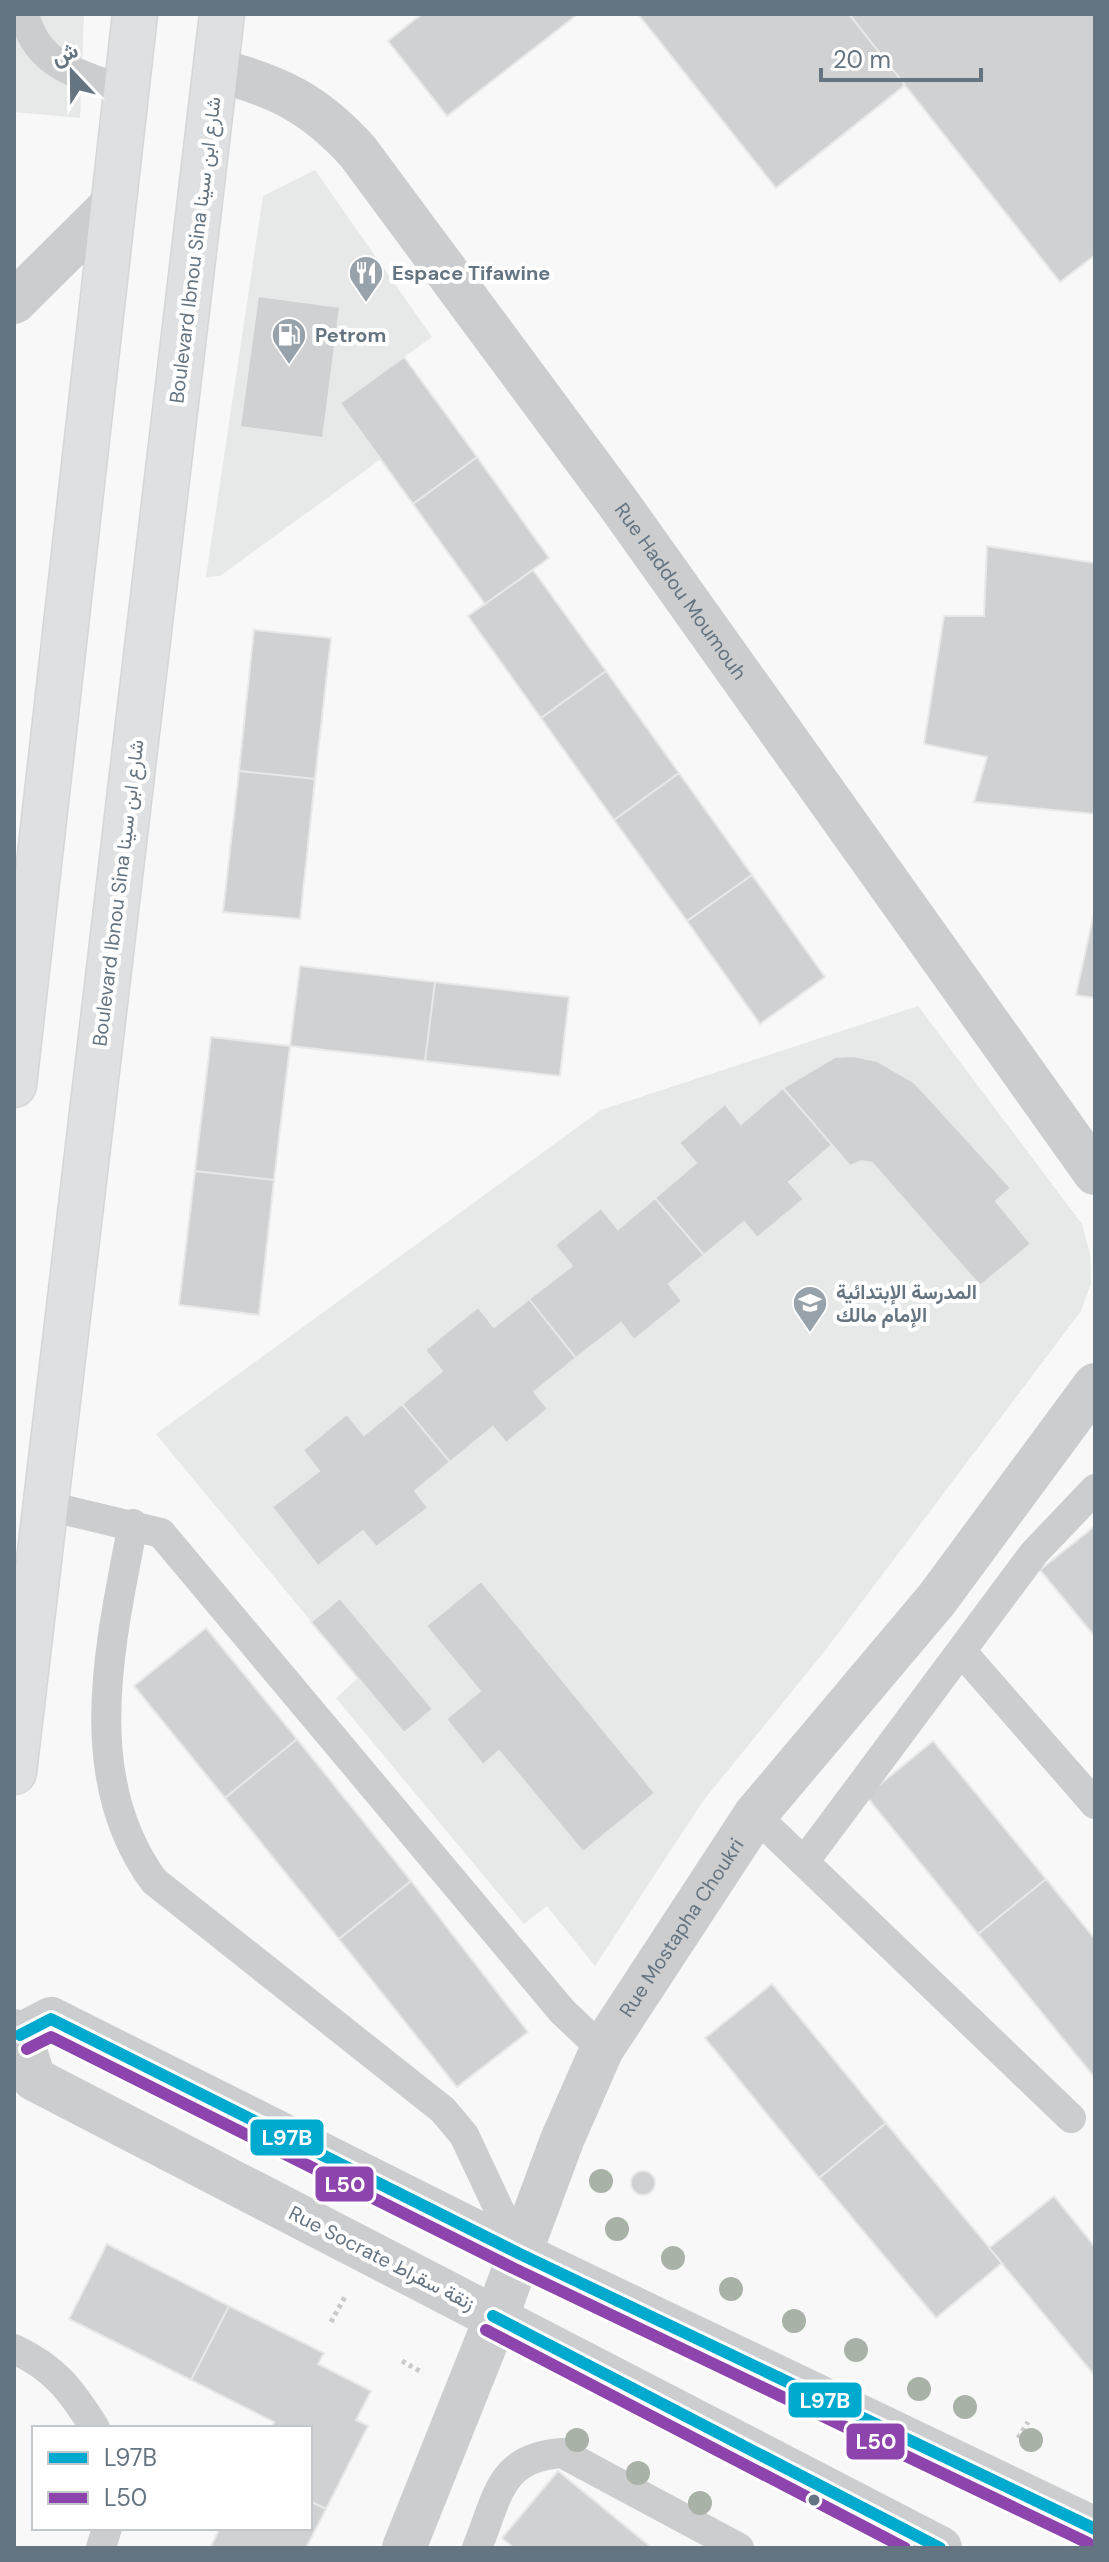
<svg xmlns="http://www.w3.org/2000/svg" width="1109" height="2562" viewBox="0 0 1109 2562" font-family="'DM Sans',Vazirmatn,sans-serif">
	<rect width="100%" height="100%" fill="#f8f8f8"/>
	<path fill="#e7e8e8" d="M14 14H84L80 118 14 112Z
		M315 170 432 337 340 403 381 459 220 576 206 577 263 196Z
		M918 1006 1082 1224 1090 1254 1091 1283 1081 1311 824 1652 703 1801 595 1966 547 1906 524 1924 336 1698 358 1678 156 1434 601 1110Z"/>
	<path fill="#cfd1d2" stroke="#e8e8e8" stroke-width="2" d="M422 14H578L447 116 388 41Z
		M638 14H849L905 85 776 188Z
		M849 14H1095V255L1060 282Z
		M258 296 340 307 323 438 240 427Z
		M404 357 477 457 413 504 340 403Z
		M477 457 549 558 485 604 413 504Z
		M987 546 1095 563V814L974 802 987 757 924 744 944 616H984Z
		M533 570 606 671 541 718 468 616Z
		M254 630 331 638 315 779 239 771Z
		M606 671 679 773 614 820 541 718Z
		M239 771 315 779 300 919 223 912Z
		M679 773 752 875 687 921 614 820Z
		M752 875 825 977 760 1024 687 921Z
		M1095 908V998L1076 995Z
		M300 966 435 982 425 1061 290 1046Z
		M435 982 569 997 560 1076 425 1061Z
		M211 1037 290 1046 274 1180 195 1171Z
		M853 1056 877 1061 915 1083 1011 1188 996 1201 1031 1244 980 1286 872 1163 862 1161 850 1166 783 1088 835 1057Z
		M783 1088 832 1145 789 1182 804 1199 757 1238 744 1222 704 1255 655 1198 696 1163 679 1143 725 1104 741 1124Z
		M195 1171 274 1180 259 1315 179 1305Z
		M655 1198 704 1255 669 1284 682 1301 634 1340 621 1323 576 1358 529 1299 572 1266 555 1245 601 1208 618 1229Z
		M529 1299 576 1358 534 1392 548 1409 506 1443 493 1427 450 1462 402 1404 442 1371 425 1350 478 1307 494 1327Z
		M402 1404 450 1462 415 1491 428 1508 376 1547 363 1531 318 1566 272 1507 319 1471 303 1450 347 1414 364 1435Z
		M1095 1526V1637L1040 1570Z
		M481 1581 655 1793 583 1852 499 1751 483 1765 446 1719 480 1691 426 1626Z
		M340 1598 433 1709 404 1733 311 1622Z
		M206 1628 297 1739 225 1798 134 1686Z
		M297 1739 411 1881 339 1939 225 1798Z
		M933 1741 1046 1879 978 1934 866 1796Z
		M1046 1879 1095 1939V2078L978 1934Z
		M411 1881 528 2032 457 2087 339 1939Z
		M772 1984 886 2123 819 2178 705 2038Z
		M886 2123 1002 2263 936 2318 819 2178Z
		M631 2183a12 12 0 1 1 24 0a12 12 0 1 1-24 0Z
		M1054 2196 1095 2247V2376L989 2248Z
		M107 2244 229 2306 191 2380 69 2319Z
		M229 2306 324 2353 318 2364 371 2391 356 2420 368 2426 326 2509 310 2501V2428H271L274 2422 191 2380Z
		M558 2471 652 2548H514L502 2538Z
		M310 2501 326 2509 306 2548H210L220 2528H310Z"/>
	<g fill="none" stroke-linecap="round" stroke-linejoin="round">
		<defs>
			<path id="secondary" d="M14 1085 135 14
				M14 1772 222 14"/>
		</defs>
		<use href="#secondary" stroke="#d5d6d7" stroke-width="47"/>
		<path stroke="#c9cacb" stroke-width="5" stroke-dasharray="4 4" stroke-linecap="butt" d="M331 2322 346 2295
			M402 2361 423 2373
			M1018 2438 1028 2422"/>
		<path stroke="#cbcdce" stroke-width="30" d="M24 14C38 69 79 72 126 92
			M44 1505 161 1533 562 2011 602 2049
			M133 1524C111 1641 77 1776 154 1881L443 2110 464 2135 520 2254
			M961 1651 1095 1804
			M755 1815 1071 2118
			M804 1862 1034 1553 1095 1489
			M14 2349C55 2368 71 2390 95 2428
			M101 2548 107 2528
			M477 2548C498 2497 499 2457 562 2453L739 2548"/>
		<g stroke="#cbcdce" stroke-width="44">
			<path id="s1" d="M216 70C278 86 315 104 358 152L618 503 1095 1173"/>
			<path d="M14 302 114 203"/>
			<path id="s2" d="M404 2548 496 2318 562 2140 602 2049 755 1815 937 1599 1095 1385"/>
		</g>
		<path stroke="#cbcdce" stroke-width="44" d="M14 2031 20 2035 34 2079 940 2548
			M20 2035 51 2019 520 2254 1095 2529"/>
		<use href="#secondary" stroke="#dfe0e1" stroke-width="44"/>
		<defs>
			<path id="bus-1" d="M20 2035 51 2019 520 2254 1095 2529
				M493 2316 940 2548"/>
			<path id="bus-2" d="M27 2049 51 2037 513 2268 1088 2543
				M486 2330 905 2548"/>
		</defs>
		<use href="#bus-1" stroke="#fff" stroke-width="18"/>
		<use href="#bus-2" stroke="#fff" stroke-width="18"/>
		<use href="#bus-1" stroke="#00a9ce" stroke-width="12"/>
		<use href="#bus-2" stroke="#8e44ad" stroke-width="12"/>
	</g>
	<g fill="#a8b2a7">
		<circle cx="601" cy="2181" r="12"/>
		<circle cx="617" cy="2229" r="12"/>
		<circle cx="673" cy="2258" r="12"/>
		<circle cx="731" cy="2289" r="12"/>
		<circle cx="794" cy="2321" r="12"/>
		<circle cx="856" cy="2350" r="12"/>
		<circle cx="919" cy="2389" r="12"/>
		<circle cx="965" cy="2407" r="12"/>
		<circle cx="577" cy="2440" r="12"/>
		<circle cx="1031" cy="2440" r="12"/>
		<circle cx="638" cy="2473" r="12"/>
		<circle cx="700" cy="2503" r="12"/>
	</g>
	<defs>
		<symbol id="restaurant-pin" viewBox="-11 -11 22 30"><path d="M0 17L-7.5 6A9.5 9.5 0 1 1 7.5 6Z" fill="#98a2ab" stroke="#fff"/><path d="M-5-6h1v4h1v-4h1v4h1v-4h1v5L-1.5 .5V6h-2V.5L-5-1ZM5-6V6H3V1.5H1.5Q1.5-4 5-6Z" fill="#fff"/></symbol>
		<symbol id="fuel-pin" viewBox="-11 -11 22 30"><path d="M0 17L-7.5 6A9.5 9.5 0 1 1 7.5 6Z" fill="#98a2ab" stroke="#fff"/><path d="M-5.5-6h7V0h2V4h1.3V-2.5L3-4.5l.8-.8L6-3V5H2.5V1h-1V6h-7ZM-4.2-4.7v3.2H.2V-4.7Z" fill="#fff"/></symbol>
		<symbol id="school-pin" viewBox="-11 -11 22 30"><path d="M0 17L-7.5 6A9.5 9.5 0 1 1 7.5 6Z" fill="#98a2ab" stroke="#fff"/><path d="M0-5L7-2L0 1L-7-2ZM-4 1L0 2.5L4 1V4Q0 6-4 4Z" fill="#fff"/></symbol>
	</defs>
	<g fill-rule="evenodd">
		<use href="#restaurant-pin" x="346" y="253" width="40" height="54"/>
		<use href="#fuel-pin" x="269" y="315" width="40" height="54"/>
		<use href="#school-pin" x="790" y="1283" width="40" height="54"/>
	</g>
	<circle fill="#657481" stroke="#fff" stroke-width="3" cx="814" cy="2500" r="7"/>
	<g text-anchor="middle" stroke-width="8" stroke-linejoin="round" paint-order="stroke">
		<g font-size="20" fill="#657481" stroke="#fff">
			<text transform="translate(195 250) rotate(-83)" y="7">Boulevard Ibnou Sina شارع ابن سينا</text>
			<text dy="7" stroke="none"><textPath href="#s1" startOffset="712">Rue Haddou Moumouh</textPath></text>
			<text transform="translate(118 893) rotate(-83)" y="7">Boulevard Ibnou Sina شارع ابن سينا</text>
			<text dy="7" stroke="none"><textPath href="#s2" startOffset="682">Rue Mostapha Choukri</textPath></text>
			<text transform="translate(382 2258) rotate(27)" y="7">Rue Socrate زنقة سقراط</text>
		</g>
		<g font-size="20" font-weight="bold" fill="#657481" stroke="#fff" text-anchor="start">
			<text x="392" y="280">Espace Tifawine</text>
			<text x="315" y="342">Petrom</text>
			<text x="836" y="1299">المدرسة الإبتدائية<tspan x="836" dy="23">الإمام مالك</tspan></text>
		</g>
	</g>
	<g stroke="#fff" stroke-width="3">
		<rect x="249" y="2118" width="76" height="39" rx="8" fill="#00a9ce"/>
		<rect x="314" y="2165" width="61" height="38" rx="8" fill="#8e44ad"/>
		<rect x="787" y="2381" width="76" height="38" rx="8" fill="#00a9ce"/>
		<rect x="845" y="2422" width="61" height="39" rx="8" fill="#8e44ad"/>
	</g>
	<g font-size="22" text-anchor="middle" font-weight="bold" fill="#fff">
		<text x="287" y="2145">L97B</text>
		<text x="345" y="2192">L50</text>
		<text x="825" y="2408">L97B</text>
		<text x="876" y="2449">L50</text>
	</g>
	<rect width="1109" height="2562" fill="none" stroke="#657481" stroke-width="32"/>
	<rect x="32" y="2426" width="280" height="104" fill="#ffffff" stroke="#c1c7cd" stroke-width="2"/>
	<rect x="48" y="2452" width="40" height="12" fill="#00a9ce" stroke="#c1c7cd" stroke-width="2"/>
	<text x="104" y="2466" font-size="24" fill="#657481">L97B</text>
	<rect x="48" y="2492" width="40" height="12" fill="#8e44ad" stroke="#c1c7cd" stroke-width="2"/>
	<text x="104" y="2506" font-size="24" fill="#657481">L50</text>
	<g transform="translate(72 72) rotate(338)" stroke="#ffffff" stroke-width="6" paint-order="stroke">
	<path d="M0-6L14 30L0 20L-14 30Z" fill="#657481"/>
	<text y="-12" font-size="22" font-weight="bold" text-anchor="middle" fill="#657481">ش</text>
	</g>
	<path d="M821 68v12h160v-12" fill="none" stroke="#657481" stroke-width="4"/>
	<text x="833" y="68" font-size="24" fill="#657481" stroke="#ffffff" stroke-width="6" paint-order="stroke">20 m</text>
</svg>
